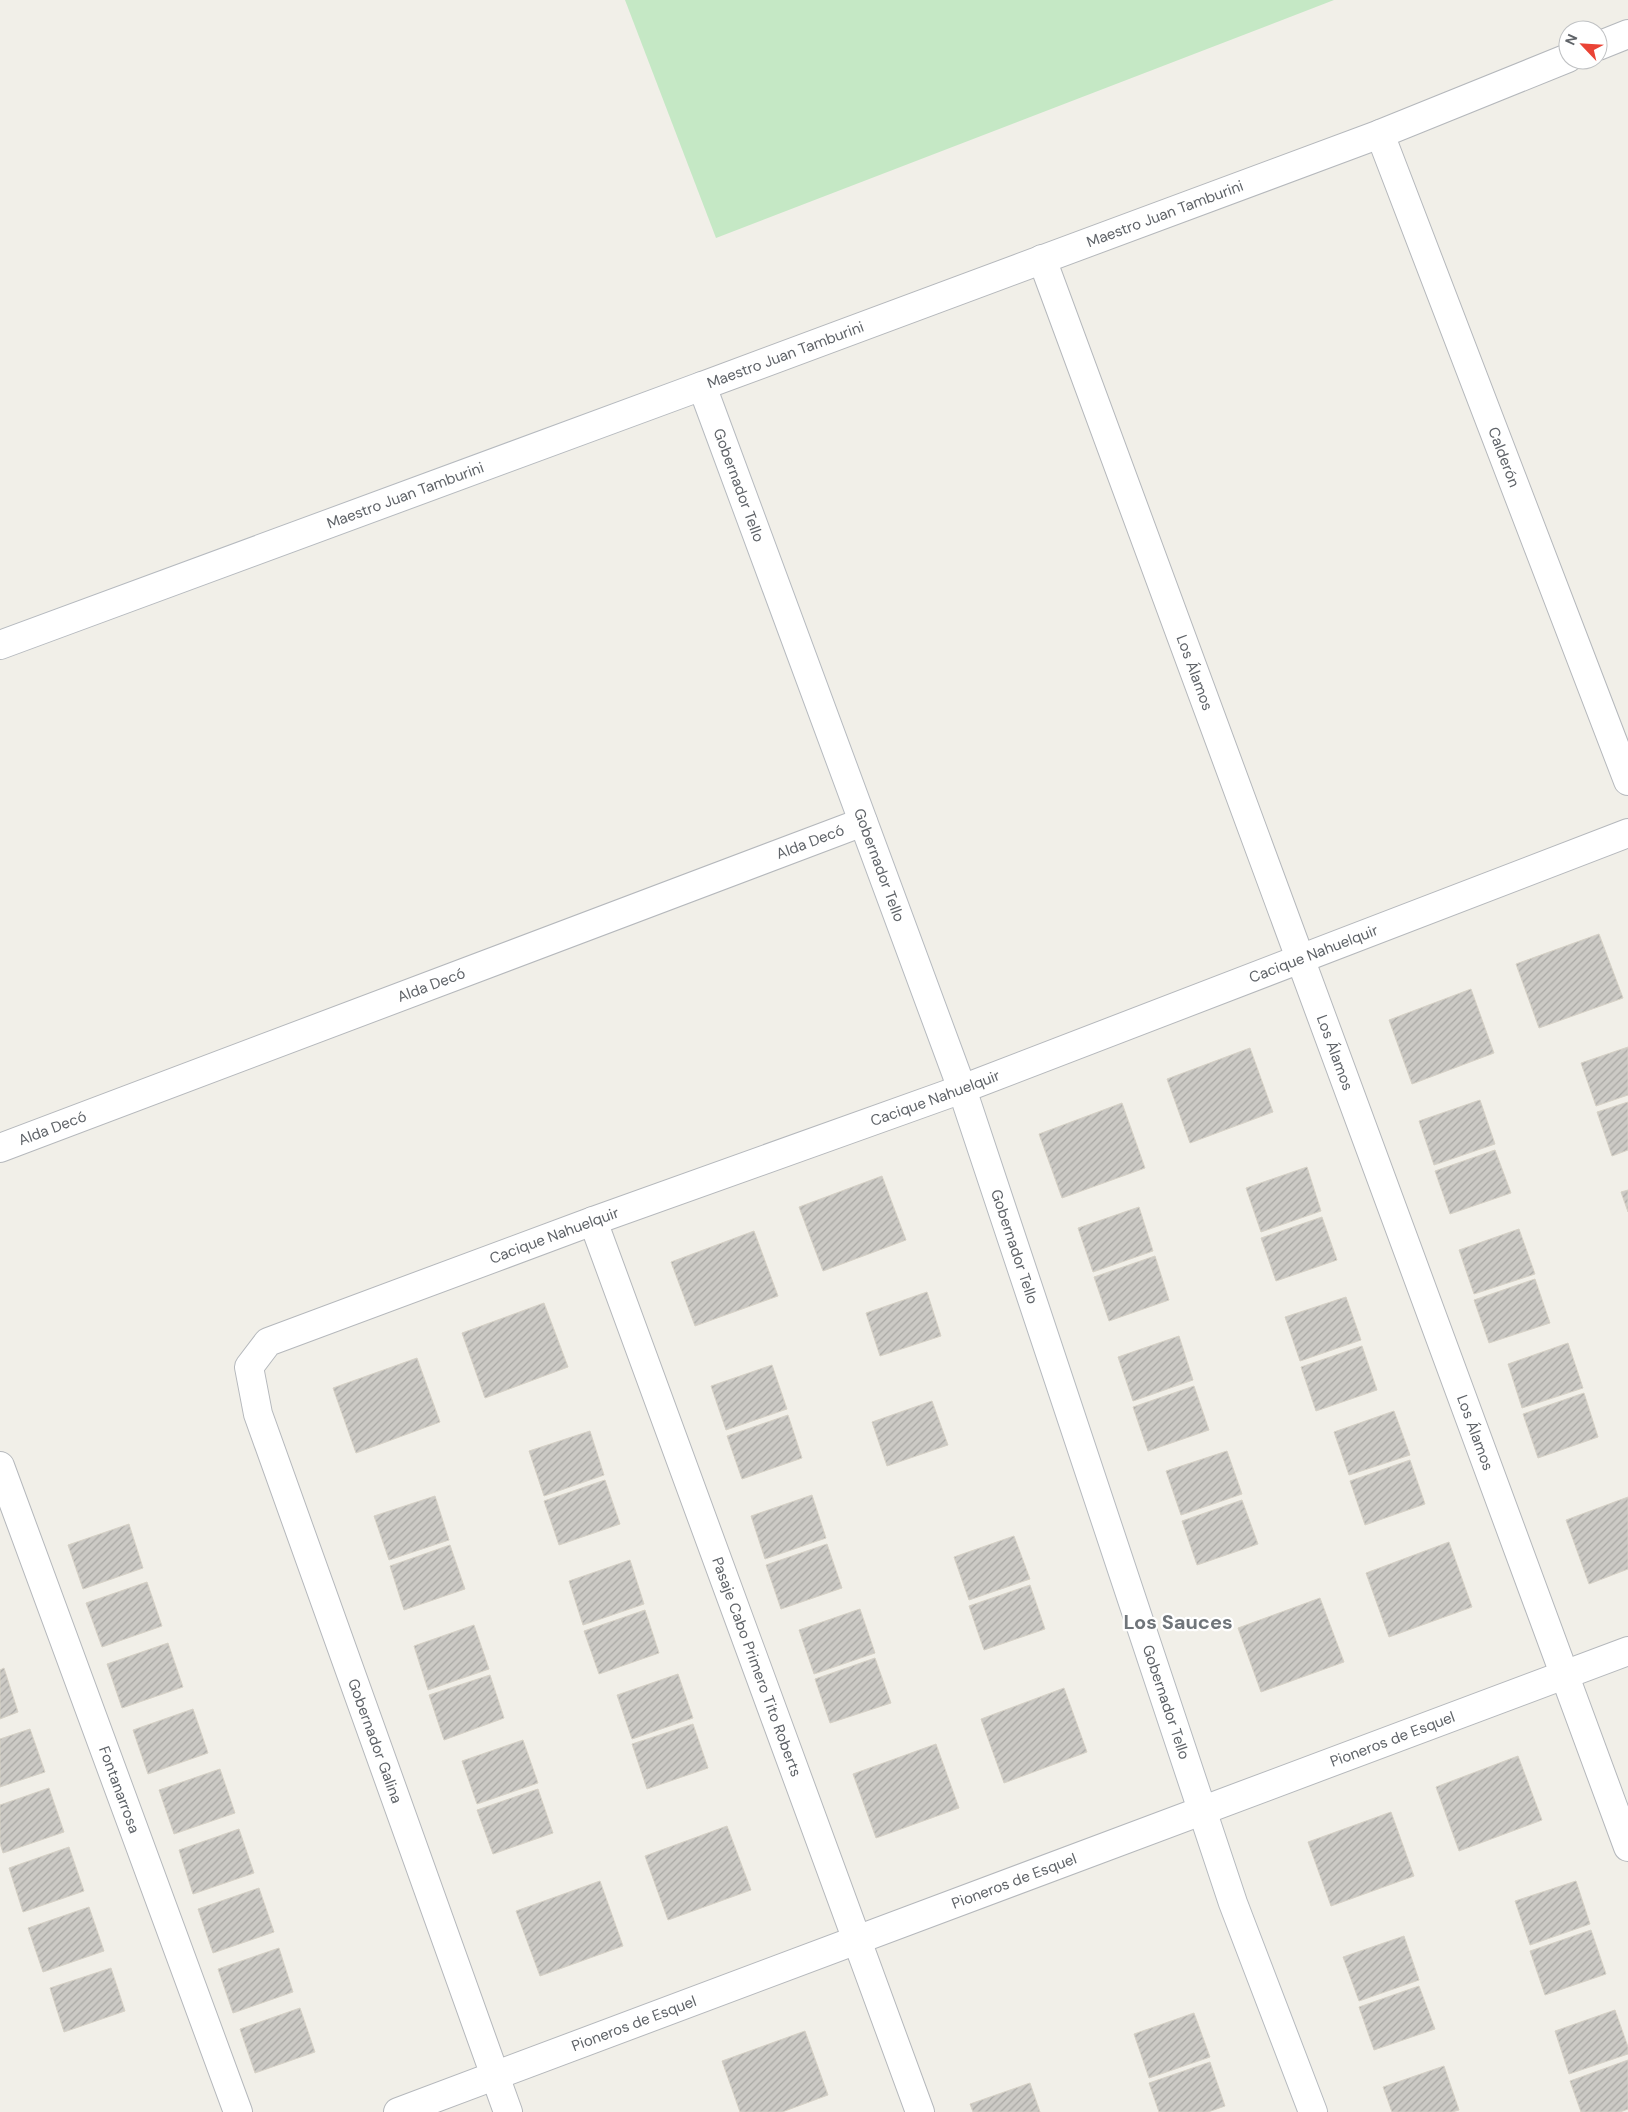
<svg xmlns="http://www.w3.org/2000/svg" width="1628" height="2112" viewBox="0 0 1628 2112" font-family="'DM Sans',sans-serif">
	<defs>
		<pattern id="building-hatch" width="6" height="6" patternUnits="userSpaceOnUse" patternTransform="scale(1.25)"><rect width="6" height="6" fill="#cccac5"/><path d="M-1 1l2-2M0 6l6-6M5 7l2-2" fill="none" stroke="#a9a8a4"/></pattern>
	</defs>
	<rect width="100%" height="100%" fill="#f1efe8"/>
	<path fill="#c5e8c5" d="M625 0H1334L716 238Z"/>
	<path fill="url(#building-hatch)" stroke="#d6d1c6" d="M1599 934 1623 998 1539 1028 1516 964Z
		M1471 989 1494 1053 1412 1084 1389 1020Z
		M1628 1047V1095L1596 1106 1581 1063Z
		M1250 1048 1273 1112 1190 1143 1167 1079Z
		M1480 1100 1495 1144 1434 1165 1419 1121Z
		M1628 1102V1150L1612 1156 1597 1112Z
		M1122 1103 1145 1168 1062 1198 1039 1134Z
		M1495 1150 1511 1193 1450 1214 1435 1171Z
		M1307 1167 1321 1211 1261 1232 1246 1188Z
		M882 1176 906 1240 823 1271 799 1207Z
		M1628 1190V1212L1621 1192Z
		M1139 1207 1153 1251 1093 1272 1078 1228Z
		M1322 1217 1337 1260 1276 1281 1261 1238Z
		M1519 1229 1535 1274 1474 1294 1459 1250Z
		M754 1231 778 1296 695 1326 671 1262Z
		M1155 1256 1169 1300 1109 1321 1094 1277Z
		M1535 1279 1550 1323 1489 1343 1474 1300Z
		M927 1292 941 1336 880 1356 866 1313Z
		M1346 1297 1361 1340 1300 1361 1285 1317Z
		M544 1303 568 1367 485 1398 462 1333Z
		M1179 1336 1193 1380 1133 1401 1118 1357Z
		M1568 1343 1583 1388 1522 1408 1508 1364Z
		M1362 1346 1377 1390 1316 1411 1301 1367Z
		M417 1358 440 1422 356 1453 333 1388Z
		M772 1365 787 1409 726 1430 711 1386Z
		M1194 1386 1209 1430 1148 1451 1133 1407Z
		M1584 1393 1598 1437 1538 1458 1523 1414Z
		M932 1401 948 1445 887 1466 872 1422Z
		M1394 1411 1410 1455 1349 1475 1334 1432Z
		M788 1415 802 1458 742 1479 727 1436Z
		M590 1431 604 1475 544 1496 529 1451Z
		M1227 1451 1242 1494 1181 1515 1166 1471Z
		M1410 1460 1425 1504 1365 1525 1350 1481Z
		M605 1480 620 1524 559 1545 544 1501Z
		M812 1495 826 1538 765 1559 751 1516Z
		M435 1496 449 1540 389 1560 374 1516Z
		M1628 1497V1569L1589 1584 1566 1520Z
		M1242 1500 1258 1544 1197 1565 1182 1521Z
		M129 1524 143 1568 83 1589 68 1545Z
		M1014 1536 1030 1579 969 1600 954 1557Z
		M1449 1542 1472 1607 1389 1637 1366 1573Z
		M827 1544 842 1588 781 1609 766 1565Z
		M450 1545 465 1589 404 1610 390 1566Z
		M630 1560 644 1604 583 1625 569 1581Z
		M147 1582 162 1626 102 1647 86 1603Z
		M1030 1585 1045 1629 984 1650 969 1606Z
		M1320 1598 1344 1662 1261 1692 1238 1628Z
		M860 1609 875 1653 814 1674 799 1630Z
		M645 1610 659 1653 599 1674 584 1631Z
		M474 1625 489 1669 428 1690 414 1646Z
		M168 1643 183 1687 122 1708 107 1664Z
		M875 1658 891 1703 830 1723 815 1679Z
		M4 1668 18 1712 0 1719V1670Z
		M678 1674 693 1718 632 1739 617 1695Z
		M490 1675 504 1718 444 1740 429 1695Z
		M1064 1688 1087 1752 1004 1783 981 1719Z
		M193 1709 208 1753 148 1774 133 1730Z
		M693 1724 708 1768 647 1789 632 1744Z
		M30 1729 45 1772 0 1787V1739Z
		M523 1740 538 1783 477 1804 462 1761Z
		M936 1744 959 1808 876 1838 853 1774Z
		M1518 1756 1542 1820 1459 1851 1436 1787Z
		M220 1769 235 1813 174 1834 159 1790Z
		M49 1788 64 1832 3 1853 0 1843V1805Z
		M538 1789 553 1833 493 1854 477 1810Z
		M1391 1812 1414 1876 1331 1906 1308 1842Z
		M727 1826 751 1890 668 1920 645 1856Z
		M239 1829 254 1873 193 1894 179 1850Z
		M69 1847 84 1891 23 1912 9 1868Z
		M600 1881 623 1946 540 1976 516 1911Z
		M1576 1881 1590 1924 1530 1945 1515 1901Z
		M259 1888 274 1932 213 1953 198 1909Z
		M89 1907 104 1951 43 1972 28 1928Z
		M1591 1930 1606 1974 1545 1995 1530 1951Z
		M1404 1936 1419 1980 1359 2001 1343 1957Z
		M279 1948 293 1992 233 2013 218 1969Z
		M111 1968 125 2011 64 2032 50 1988Z
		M1419 1986 1435 2029 1374 2050 1359 2007Z
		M300 2008 315 2052 255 2073 240 2029Z
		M1615 2010 1628 2047V2054L1569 2074 1555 2031Z
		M1194 2013 1210 2057 1149 2078 1134 2034Z
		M805 2031 828 2095 782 2112H740L722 2061Z
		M1628 2060V2109L1620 2112H1581L1570 2081Z
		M1210 2062 1225 2106 1208 2112H1159L1149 2083Z
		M1444 2066 1459 2110 1452 2112H1392L1383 2087Z
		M1030 2083 1040 2112H973L970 2104Z"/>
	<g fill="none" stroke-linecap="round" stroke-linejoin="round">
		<defs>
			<g id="street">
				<path d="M1598 46 1628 34"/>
				<path id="s1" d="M1380 134 1628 781"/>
				<path id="s2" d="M1042 259 1628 1847"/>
				<path id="s3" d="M702 386 1380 134 1568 58"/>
				<path id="s4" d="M0 1148 863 822"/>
				<path id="s5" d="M593 1221 920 2112"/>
				<path id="s6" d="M0 1466 238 2112"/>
				<path id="s7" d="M398 2112 1628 1651"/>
				<path id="s8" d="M508 2112 258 1414 249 1367 268 1342 593 1221 962 1089 1628 833"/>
			</g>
			<g id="secondary">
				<path id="s9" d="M0 645 702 386 962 1089 1233 1903 1313 2112"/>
			</g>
		</defs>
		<use href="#street" stroke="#b5b8bc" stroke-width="30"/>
		<use href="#secondary" stroke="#b6babf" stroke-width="30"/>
		<use href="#street" stroke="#fff" stroke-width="28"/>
		<use href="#secondary" stroke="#fff" stroke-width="28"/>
	</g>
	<g text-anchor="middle" stroke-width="4.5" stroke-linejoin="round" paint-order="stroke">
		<g font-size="15" fill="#5f6368" stroke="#fff">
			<text dy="5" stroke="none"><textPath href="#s3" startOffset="494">Maestro Juan Tamburini</textPath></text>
			<text dy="5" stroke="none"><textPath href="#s3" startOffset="89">Maestro Juan Tamburini</textPath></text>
			<text dy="5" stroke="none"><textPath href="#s1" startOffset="346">Calderón</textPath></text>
			<text dy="5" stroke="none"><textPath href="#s9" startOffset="854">Gobernador Tello</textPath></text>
			<text dy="5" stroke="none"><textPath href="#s9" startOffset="432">Maestro Juan Tamburini</textPath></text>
			<text dy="5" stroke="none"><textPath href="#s2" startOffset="441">Los Álamos</textPath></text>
			<text dy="5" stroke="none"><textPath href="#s4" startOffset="866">Alda Decó</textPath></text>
			<text dy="5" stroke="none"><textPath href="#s9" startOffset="1259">Gobernador Tello</textPath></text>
			<text dy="5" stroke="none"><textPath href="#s8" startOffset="1936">Cacique Nahuelquir</textPath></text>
			<text dy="5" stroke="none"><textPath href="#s4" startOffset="461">Alda Decó</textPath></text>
			<text dy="5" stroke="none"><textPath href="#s2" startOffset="846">Los Álamos</textPath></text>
			<text dy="5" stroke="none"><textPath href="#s8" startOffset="1531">Cacique Nahuelquir</textPath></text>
			<text dy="5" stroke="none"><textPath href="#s4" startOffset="56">Alda Decó</textPath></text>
			<text dy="5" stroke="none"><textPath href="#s8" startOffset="1126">Cacique Nahuelquir</textPath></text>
			<text dy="5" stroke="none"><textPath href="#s9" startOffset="1664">Gobernador Tello</textPath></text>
			<text dy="5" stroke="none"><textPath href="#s2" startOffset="1251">Los Álamos</textPath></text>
			<text dy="5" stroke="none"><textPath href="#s5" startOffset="475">Pasaje Cabo Primero Tito Roberts</textPath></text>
			<text dy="5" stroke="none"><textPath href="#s9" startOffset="2144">Gobernador Tello</textPath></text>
			<text dy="5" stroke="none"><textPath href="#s7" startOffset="1062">Pioneros de Esquel</textPath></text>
			<text transform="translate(375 1741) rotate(70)" y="5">Gobernador Galina</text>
			<text dy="5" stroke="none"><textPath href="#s6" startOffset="345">Fontanarrosa</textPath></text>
			<text dy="5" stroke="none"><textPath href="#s7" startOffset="658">Pioneros de Esquel</textPath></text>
			<text dy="5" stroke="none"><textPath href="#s7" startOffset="252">Pioneros de Esquel</textPath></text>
		</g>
		<g font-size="20" font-weight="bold" fill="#70757a" stroke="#fff">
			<text x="1178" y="1629">Los Sauces</text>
		</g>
	</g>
	<g transform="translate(1583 45) rotate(295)"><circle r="24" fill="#ffffff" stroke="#bfc1c3"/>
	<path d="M0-4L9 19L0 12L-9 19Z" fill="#ea4335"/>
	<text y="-8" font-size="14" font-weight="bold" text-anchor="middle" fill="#5f6368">N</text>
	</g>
</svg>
